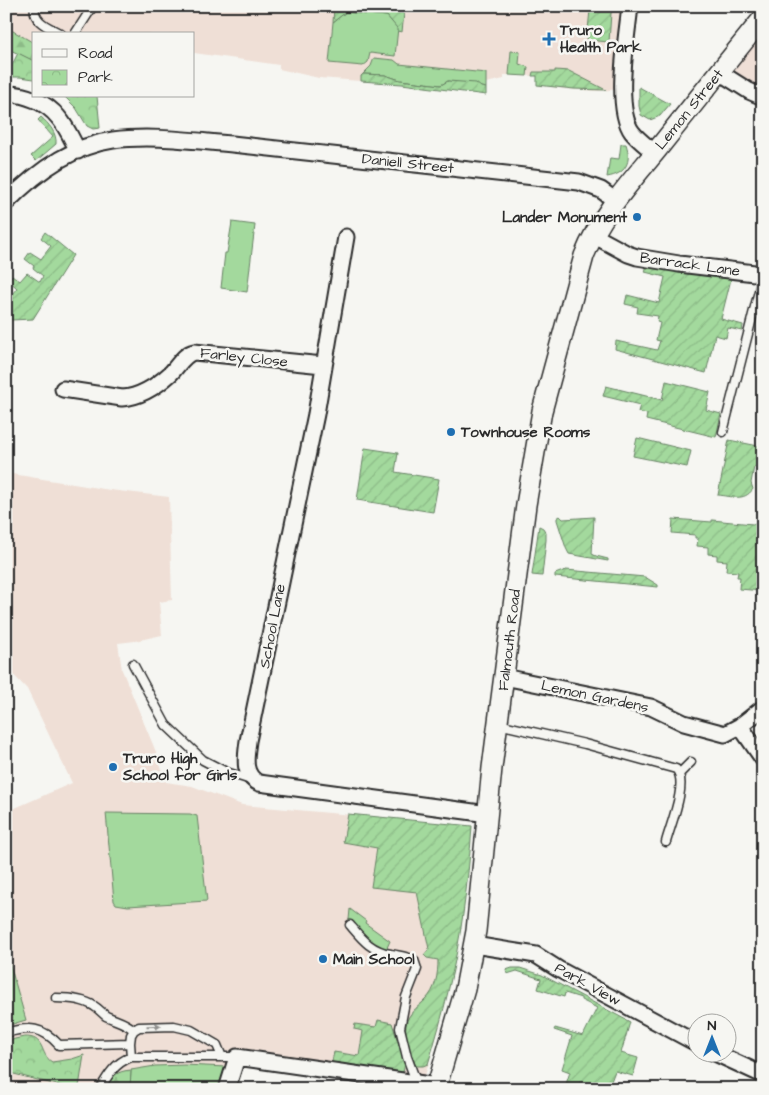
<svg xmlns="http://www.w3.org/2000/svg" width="769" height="1095" viewBox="0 0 769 1095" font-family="'Architects Daughter',sans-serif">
	<defs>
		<pattern id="forest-firs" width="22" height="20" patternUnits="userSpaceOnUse" patternTransform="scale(1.25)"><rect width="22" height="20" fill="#a3d99d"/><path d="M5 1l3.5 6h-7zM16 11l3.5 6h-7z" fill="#8cba87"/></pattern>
		<pattern id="park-crowns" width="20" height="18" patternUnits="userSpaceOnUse" patternTransform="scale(1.25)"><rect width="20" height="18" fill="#a3d99d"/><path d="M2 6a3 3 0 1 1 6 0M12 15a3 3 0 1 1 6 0" fill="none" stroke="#8cba87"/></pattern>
		<pattern id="garden-furrows" width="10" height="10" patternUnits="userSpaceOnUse" patternTransform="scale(1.25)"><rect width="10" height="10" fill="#a3d99d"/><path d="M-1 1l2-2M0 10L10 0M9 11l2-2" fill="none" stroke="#8cba87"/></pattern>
	</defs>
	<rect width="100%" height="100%" fill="#f6f6f2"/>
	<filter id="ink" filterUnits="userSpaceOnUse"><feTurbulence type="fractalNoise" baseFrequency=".02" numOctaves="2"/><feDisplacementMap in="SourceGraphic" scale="10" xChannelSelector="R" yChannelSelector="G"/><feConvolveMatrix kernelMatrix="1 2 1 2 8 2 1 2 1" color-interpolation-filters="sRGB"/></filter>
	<g filter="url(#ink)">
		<path fill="#efdfd6" d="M6 6H630L623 89 598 91 566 89 537 85V76L504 75V79L486 83V95L402 84 319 78 279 69V65L194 53V34H34V61L6 48Z
			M763 18V97L719 72Z
			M6 473 110 490 169 497 172 600 159 602 162 635 135 641 118 643 122 670 156 752 166 782 192 786 242 805 472 826 463 913 457 951 440 1025 421 1089 389 1083 332 1079 263 1063 243 1064 222 1089H6V812L72 783 27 689 6 667Z"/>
		<path fill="#a3d99d" stroke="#678264" d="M346 12 387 16 398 28 395 56 370 53 368 62 363 66 329 63 333 22Z
			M511 51 520 52 519 64 528 67 527 76 509 75Z
			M374 58 394 60 399 64 486 73V88L448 81 441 85 400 80 385 75 363 74 371 66Z
			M621 144H626C632 162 626 174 607 177L610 158 619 159Z
			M232 222 255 225 247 292 221 288 225 253H227Z
			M106 813 190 814 197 816 207 901 128 906 116 904 114 901Z
			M350 909 366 921 365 923 390 941 386 950 373 943 349 920Z
			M6 951 26 1020 6 1026Z
			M184 1065 227 1067 222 1089H130L131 1070 155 1066Z"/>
		<path fill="url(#forest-firs)" stroke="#678264" d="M6 27 34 43V61L6 48Z
			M131 1070 130 1089H106C111 1076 117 1071 131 1070Z"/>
		<path fill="url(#park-crowns)" stroke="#678264" d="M18 53 34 61V79L20 77H6Z
			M64 96H97L100 128 93 129 87 126 76 108Z
			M24 1037C46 1036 39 1054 52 1062L72 1059 84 1055 79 1087 73 1089 10 1073 6 1086V1041Z"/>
		<path fill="url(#garden-furrows)" stroke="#678264" d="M363 6 395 9V12L404 13 402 32 397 31V28L387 16 346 12 333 22 334 7Z
			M594 6H615L611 13 609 42 587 40 590 10H593Z
			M555 70 569 71 606 90 574 89 537 85V76H532L533 72H555Z
			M363 74 385 75 400 80 441 85 448 81 476 83 481 87 486 88V95L402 84 361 81V76Z
			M639 87 670 104 660 116 650 120 641 115 639 106Z
			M41 117C49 124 57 133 56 144L36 161 31 156 53 137 38 120Z
			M45 232 73 255 33 319 11 320 6 315V301L17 288 8 280 12 275 20 281 27 273 40 282 43 276 33 268 34 266 25 259 30 252 41 259 51 246 41 238Z
			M647 265 731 279 721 319 743 325 742 331 728 328 726 338 715 335 706 373 615 349 616 341 657 350 660 341 656 340 660 323 657 322 658 316 637 313 638 307 625 304 627 295 659 303 665 277 645 272Z
			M666 381 710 392 706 410 721 414 716 437 646 420 647 414 638 412 640 405 603 396 606 386 662 400Z
			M637 438 691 451 687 467 633 456Z
			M729 440 763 447 759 467H754L751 483 753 489C744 502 732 496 718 495Z
			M365 448 398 453 395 472 439 479 433 512 357 500Z
			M560 516 563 519 594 517 592 554 596 556 608 559V561L569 554 566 548 557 520V518Z
			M673 519 712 522V520L763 525V591L739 589 740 577H737L738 572 726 571 727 561 717 560V555L708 554V547L697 546 698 538H695V535L672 533Z
			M539 526 543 528 546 533V540L542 576 532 575Z
			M566 570 645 577 658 585V587L555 577V574Z
			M348 814 472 826C470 856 467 885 463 914 456 965 443 1015 428 1064L423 1066H417L415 1064C411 1053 404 1037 406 1025 408 1013 417 1008 425 1000 436 990 438 974 438 960L427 958 424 955 429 949 417 892 371 887 377 848 343 842Z
			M512 968H520L542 975 630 1022 621 1053 638 1058 633 1076 615 1071 608 1089H602L580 1082 578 1089 565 1087 570 1072 562 1069 572 1036 554 1030 555 1028 583 1036 597 1008 581 1000V998L565 993 564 997 538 989 541 979 517 971 507 974 506 970Z
			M378 1020 392 1023 405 1064 403 1072 333 1064 332 1061 334 1052 359 1056 363 1031 354 1029 355 1024 376 1027Z"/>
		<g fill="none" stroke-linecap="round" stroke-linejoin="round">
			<defs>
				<path id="service" d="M35 6C32 22 49 27 61 34
					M75 34 93 6
					M723 432 763 275
					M133 664 166 725 203 760 226 772 251 780
					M498 724 585 744 676 769C689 782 670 826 666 842
					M680 773 691 762
					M350 925C362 939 371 951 391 954 400 956 406 956 414 960L417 969 406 997 400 1028 407 1057 417 1084
					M56 998C69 998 83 999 94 1006 99 1009 102 1013 106 1016 117 1021 125 1022 134 1030
					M6 1033C29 1026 43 1027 59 1045L130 1043
					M131 1057 130 1043 131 1035 134 1030 139 1027 174 1026 191 1030 217 1045 222 1057
					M100 1089C108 1075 115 1063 131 1057H237"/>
				<path id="minor" d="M630 6C627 36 614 108 632 132 638 140 647 146 655 153
					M719 72 749 91 763 97
					M6 94C25 93 47 103 58 117 67 127 72 140 78 151
					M6 203C35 173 71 146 113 140 152 135 193 141 232 144L579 182 601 190 616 201
					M593 235 628 254 637 257 679 264 763 274
					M346 237 316 414 248 741C246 757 242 775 259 783L488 814
					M63 389 122 398C140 397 158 385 171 373 178 366 184 354 194 352L323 365
					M504 677 651 707 684 723 725 734 740 726 763 708
					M740 726 763 759
					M474 945 536 955 558 969 696 1043
					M713 1052 763 1075
					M227 1089 237 1057 437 1086"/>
				<path id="tertiary" d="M436 1089 465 989 476 931 492 768 510 629 526 505 542 411 584 256C600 215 630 183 657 150 692 106 727 62 763 18"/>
			</defs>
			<use href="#service" stroke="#2b2b2b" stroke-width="11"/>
			<use href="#minor" stroke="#2b2b2b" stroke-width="19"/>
			<use href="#tertiary" stroke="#2b2b2b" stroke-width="22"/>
			<use href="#service" stroke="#f6f6f2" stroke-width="8"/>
			<use href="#minor" stroke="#f6f6f2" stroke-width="15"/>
			<use href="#tertiary" stroke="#f6f6f2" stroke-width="19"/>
		</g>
		<defs><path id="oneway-solid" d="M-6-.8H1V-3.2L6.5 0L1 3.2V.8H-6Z" transform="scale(1.25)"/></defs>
		<use fill="#90908e" href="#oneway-solid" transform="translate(154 1026) rotate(-2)"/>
	</g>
	<g fill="#1f6fb2" stroke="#f6f6f2" stroke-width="2">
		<path d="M546.5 31.5h5v5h5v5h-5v5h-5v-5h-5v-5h5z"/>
		<circle cx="637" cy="217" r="5"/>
		<circle cx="451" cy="432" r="5"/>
		<circle cx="113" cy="767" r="5"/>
		<circle cx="323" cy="959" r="5"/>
	</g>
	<g text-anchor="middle" stroke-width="5" stroke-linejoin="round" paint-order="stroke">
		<g font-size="15" font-weight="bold" fill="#2b2b2b" stroke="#f6f6f2" text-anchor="start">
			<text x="560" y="35">Truro<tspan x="560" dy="17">Health Park</tspan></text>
			<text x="627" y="222" text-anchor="end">Lander Monument</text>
			<text x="461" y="437">Townhouse Rooms</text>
			<text x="123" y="763">Truro High<tspan x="123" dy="17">School for Girls</tspan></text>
			<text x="333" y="964">Main School</text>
		</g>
		<g font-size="15" fill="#2b2b2b" stroke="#f6f6f2">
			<text transform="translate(689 109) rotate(-51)" y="5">Lemon Street</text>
			<text transform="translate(408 163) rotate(6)" y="5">Daniell Street</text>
			<text transform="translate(690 264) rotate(8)" y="5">Barrack Lane</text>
			<text transform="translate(244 357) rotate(6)" y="5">Farley Close</text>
			<text transform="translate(272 626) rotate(-79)" y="5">School Lane</text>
			<text transform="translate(509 640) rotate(-83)" y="5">Falmouth Road</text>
			<text transform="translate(595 696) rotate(12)" y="5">Lemon Gardens</text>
			<text transform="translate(588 984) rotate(29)" y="5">Park View</text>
		</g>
	</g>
	<rect width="769" height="1095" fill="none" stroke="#f6f6f2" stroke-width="25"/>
	<rect x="12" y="12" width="744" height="1070" fill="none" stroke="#2b2b2b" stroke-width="2" filter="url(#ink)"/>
	<rect x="32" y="32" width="162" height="65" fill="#f6f6f2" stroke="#a5a5a2"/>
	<rect x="42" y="49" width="25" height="8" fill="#f6f6f2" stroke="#a5a5a2"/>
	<text x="78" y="58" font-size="15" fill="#2b2b2b">Road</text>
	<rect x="42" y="70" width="25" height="15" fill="url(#park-crowns)" stroke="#a5a5a2"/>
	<text x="78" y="82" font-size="15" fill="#2b2b2b">Park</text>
	<g transform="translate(712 1038)"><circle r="24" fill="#f6f6f2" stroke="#a5a5a2"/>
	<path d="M0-4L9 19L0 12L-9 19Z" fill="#1f6fb2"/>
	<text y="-8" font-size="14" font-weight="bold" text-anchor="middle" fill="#2b2b2b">N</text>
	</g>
</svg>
